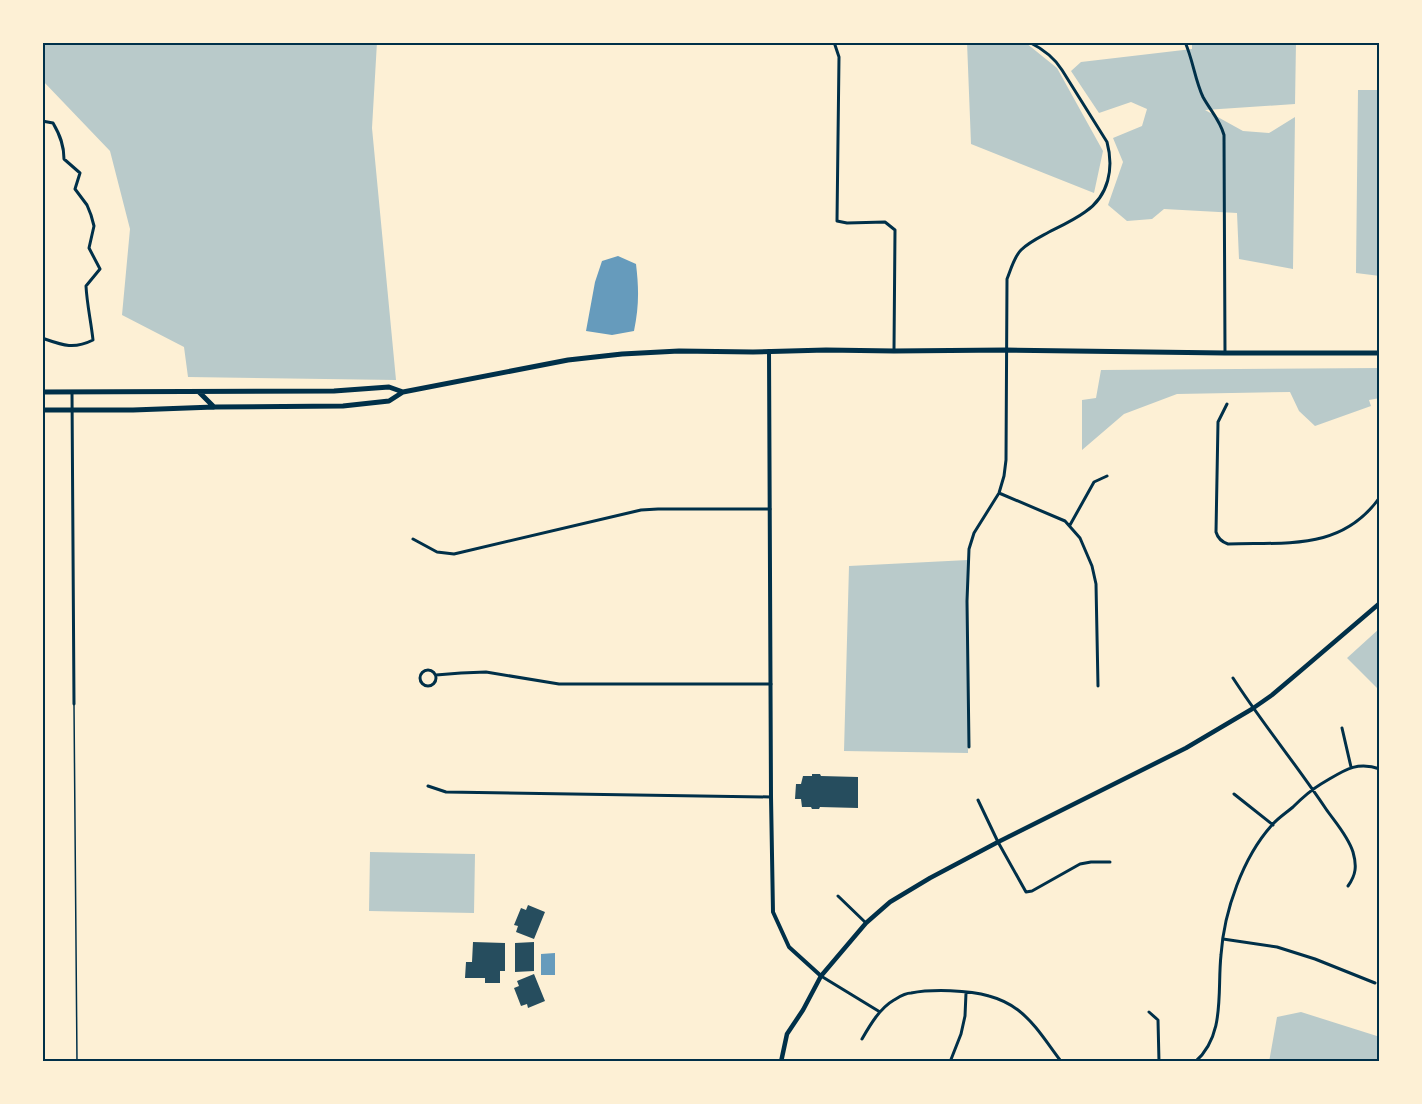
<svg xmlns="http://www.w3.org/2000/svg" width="1422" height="1104" viewBox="0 0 1422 1104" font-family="Montserrat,sans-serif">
	<rect width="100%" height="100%" fill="#fdf0d5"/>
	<path fill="#b9caca" d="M42 42H377L372 128 396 380 188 377 184 347 122 315 130 229 110 151 42 80Z
		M967 42 1026 43 1057 68 1103 151 1094 193 971 144Z
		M1192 42H1296L1295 104 1205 110 1243 131 1269 133 1295 117 1293 269 1239 259 1237 213 1164 209 1152 219 1127 221 1108 205 1123 162 1113 138 1142 126 1147 109 1131 102 1099 113 1071 71 1081 62 1192 49Z
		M1358 90H1380V276L1356 273Z
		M1380 368V398L1369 400 1371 406 1315 426 1299 411 1290 392 1177 394 1124 414 1082 450V400L1096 398 1101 370Z
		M968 560V753L844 751 849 566Z
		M1380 628V691L1347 658Z
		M370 852 475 854 474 913 369 911Z
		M1301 1012 1380 1037V1062H1269L1277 1017Z"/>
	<path fill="#669bbc" d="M618 256 636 264C639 289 639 307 634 331L612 335 586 331 595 282 602 261Z
		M555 953V975H541V954Z"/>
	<path fill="#264d5e" d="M812 774H820L821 776 858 777V808L820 807 819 809H812L811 807H802L801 799H795L796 784H801L803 776H812Z
		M528 905 545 912 534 939 516 932 518 926 514 925 521 908 526 910Z
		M473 942 505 943V971H500V983H485V978H465L466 962H472Z
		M534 942V971L515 972V943Z
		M534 974 545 1001 528 1008 527 1004 521 1006 514 988 519 986 517 981Z"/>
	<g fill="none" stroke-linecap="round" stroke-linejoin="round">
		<path stroke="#003049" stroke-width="1.5" d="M74 705 77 1062"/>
		<path stroke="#003049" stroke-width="3" d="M834 42 839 57 837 221 847 223 885 222 895 230 894 350
			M1185 42C1193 60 1195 80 1203 97 1210 110 1220 120 1224 135L1225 353
			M42 121 53 123C60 135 64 145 64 159L80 173 75 189 87 205 91 215 94 226 89 248 100 269 86 286C87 305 91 321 93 340 73 350 62 345 42 338
			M72 392 74 704
			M1227 404 1218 422 1216 532C1218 539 1222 542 1228 544 1287 542 1342 551 1380 497
			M999 493 1065 521 1080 538 1092 566 1096 584 1098 686
			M1070 525 1094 482 1107 476
			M413 539 437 552 454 554 641 510 658 509H770
			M420 678a8 8 0 1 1 16 0a8 8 0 1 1-16 0Z
			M436 675 461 673 486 672 559 684H771
			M1233 678C1262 723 1296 764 1326 809 1335 822 1348 836 1353 852 1357 866 1356 875 1348 886
			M1342 728 1351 767
			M969 747 967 601 969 549 974 533 999 493 1004 476 1006 460 1007 279C1011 269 1014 257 1021 250 1029 242 1040 237 1049 232 1061 226 1074 220 1085 212 1109 196 1114 168 1107 142L1062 70C1054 57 1043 49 1029 42
			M428 786 446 792 771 797
			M1234 794 1273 825
			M978 800 998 842 1026 892 1032 891 1080 864 1091 862H1110
			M838 896 866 923
			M1223 939 1277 947 1315 959 1375 983
			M821 976 880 1012
			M1149 1012 1158 1020 1159 1062
			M862 1039C870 1025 880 1008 894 1000 899 997 905 993 911 993 932 989 969 990 989 996 1000 999 1010 1004 1018 1010 1035 1023 1047 1043 1060 1060L1063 1062
			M950 1062 961 1034 965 1016 966 993
			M1195 1062C1226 1035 1217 991 1221 955 1224 911 1243 857 1272 825 1278 818 1286 813 1293 807 1302 798 1311 790 1321 784 1342 772 1355 760 1380 769"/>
		<path stroke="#003049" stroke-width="4" d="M769 351 771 797 773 912 789 947 821 976"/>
		<path stroke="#003049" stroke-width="4.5" d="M781 1062 787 1034 803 1010 821 976 866 923 890 902 930 878 998 842 1186 748 1252 709 1272 695 1298 673 1380 603"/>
		<path stroke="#003049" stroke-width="5" d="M42 392 334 391 389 387 403 392
			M199 392 214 407
			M42 410H133L214 407 343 406 389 401 403 392 568 360 622 354 679 351 753 352 826 350 894 351 1006 350 1225 353H1380"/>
	</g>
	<rect width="1422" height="1104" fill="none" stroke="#fdf0d5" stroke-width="87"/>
	<rect x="44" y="44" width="1334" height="1016" fill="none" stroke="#003049" stroke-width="2"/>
</svg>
